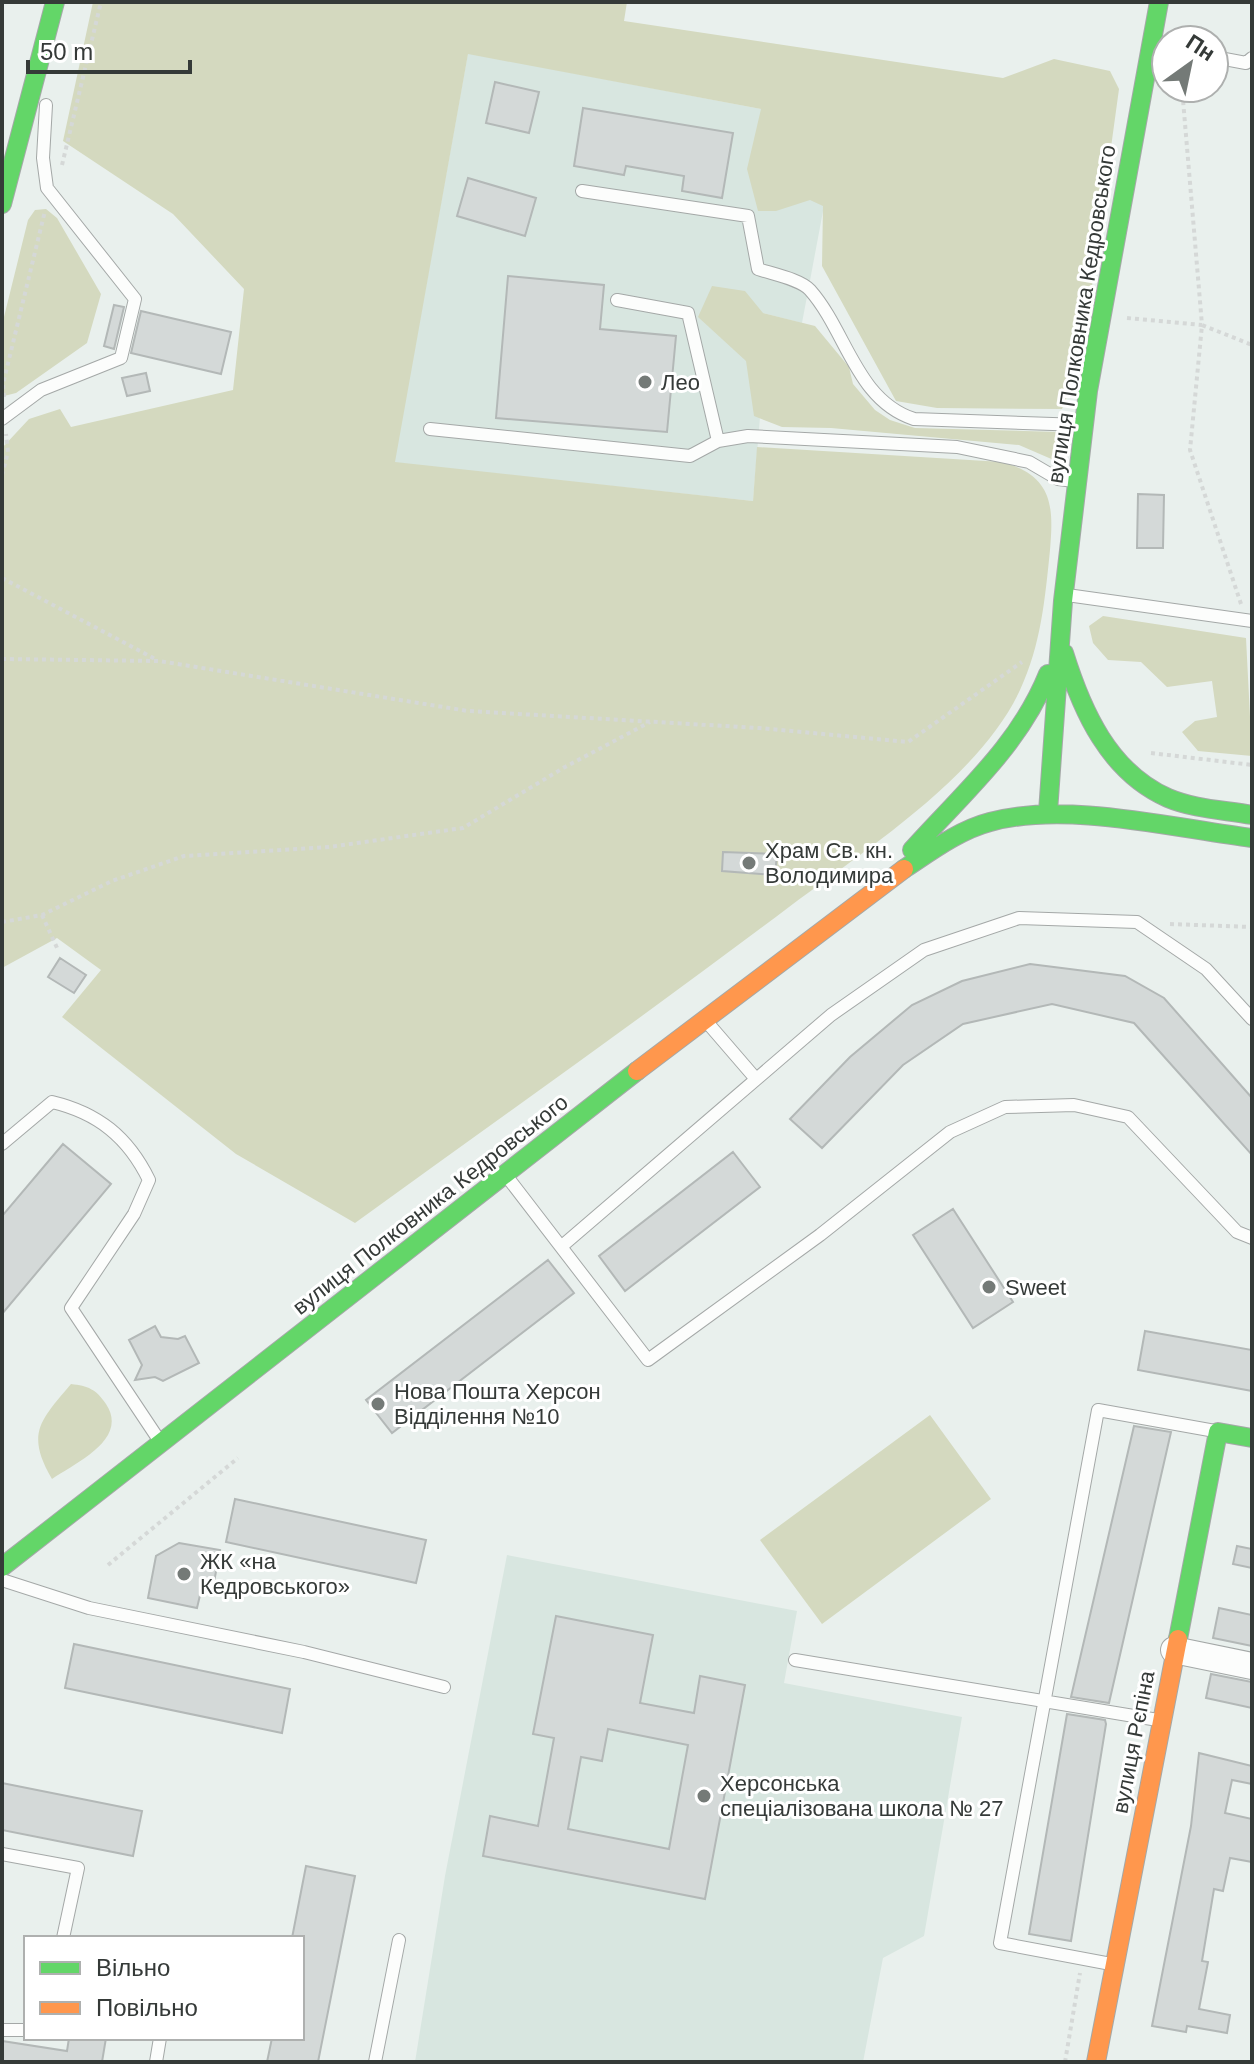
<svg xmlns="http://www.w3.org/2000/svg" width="1254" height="2064" viewBox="0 0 1254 2064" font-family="Arial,sans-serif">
	<rect width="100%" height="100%" fill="#e9f0ed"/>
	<path fill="#d8e6e0" d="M468 53 761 109 824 206 802 323 763 313 765 357 753 501 394 463Z
		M507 1555 797 1611 784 1683 962 1717 924 1936 883 1958 863 2062H415L445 1876Z"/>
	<path fill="#d4d9bf" d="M93 2H627L624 21 1003 78 1054 59 1110 71 1119 89 1082 359 1062 409 937 408 896 401 822 266 823 206 810 200 776 211H758L747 169 761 109 468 54 395 462 753 501 757 447 1002 462C1052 476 1054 504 1050 550 1045 599 1041 645 1020 690 979 778 865 850 789 907 646 1015 500 1118 355 1223L236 1154 62 1017 101 970 57 938 2 968V448L29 419 60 409 71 427 233 390 244 289 173 214 63 141Z
		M46 209 57 218 101 294 87 343 16 393 4 396 2 325 28 220 35 210Z
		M712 286 745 291 763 313 815 326 849 367 853 384 875 410 890 420 915 428 1059 432 1066 440 1063 457 1056 461 1019 445 831 428 782 427 754 416 746 361 698 317Z
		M1103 616 1246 638 1252 756 1198 751 1182 732 1195 721 1217 717 1212 681 1167 687 1141 662 1108 660 1093 643 1089 626Z
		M71 1384C88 1386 96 1389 106 1404 129 1439 77 1462 52 1479 25 1433 41 1420 71 1384Z
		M930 1415 991 1499 822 1624 760 1540Z"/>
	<path fill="#d4d9d8" stroke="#b3b8b7" stroke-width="2" fill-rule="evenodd" d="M495 82 539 92 529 133 486 123Z
		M583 108 733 133 722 198 682 191 684 176 626 166 624 175 574 166Z
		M468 178 536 198 525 236 457 216Z
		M508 276 604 285 600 329 676 336 667 432 496 418Z
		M114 305 124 307 114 349 104 346Z
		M141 311 231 332 221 374 131 353Z
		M146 373 150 391 127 396 122 378Z
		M1138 494 1164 495 1163 548H1137Z
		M723 852 777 854 775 875 722 871Z
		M60 958 86 975 74 993 48 977Z
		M1030 964 1125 976 1164 998 1252 1098V1155L1134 1023 1052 1004 963 1024 903 1065 822 1148 790 1119 850 1057 912 1005 962 981Z
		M63 1144 111 1184 2 1314V1216Z
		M733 1152 760 1187 625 1291 599 1256Z
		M953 1209 1013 1302 973 1328 913 1235Z
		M548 1260 574 1293 392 1433 366 1400Z
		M155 1326 161 1337 178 1339 185 1336 199 1363 163 1381 155 1377 135 1380 142 1365 129 1340Z
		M1145 1331 1252 1350V1391L1138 1370Z
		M1134 1426 1171 1432 1109 1703 1071 1697Z
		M235 1499 426 1540 416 1583 226 1542Z
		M179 1543 220 1550 212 1593 201 1591 197 1608 148 1598 156 1556Z
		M1237 1546 1252 1549V1568L1233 1564Z
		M1219 1608 1252 1615V1646L1213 1638Z
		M556 1616 653 1635 640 1703 694 1713 700 1676 745 1685 705 1899 483 1856 490 1816 538 1826 554 1738 533 1734ZM608 1729 688 1745 669 1849 568 1829 581 1757 602 1761Z
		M74 1644 290 1689 282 1733 65 1688Z
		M1211 1674 1252 1682V1708L1206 1698Z
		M1067 1714 1105 1720 1106 1724 1071 1941 1029 1934Z
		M1199 1753 1252 1766V1784L1232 1780 1225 1813 1252 1819V1862L1230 1858 1223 1891 1214 1889 1202 1961 1208 1962 1199 2009 1230 2015 1227 2033 1187 2026 1186 2032 1152 2026 1191 1826Z
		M2 1783 142 1811 133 1856 2 1830Z
		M306 1866 355 1876 318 2062H267L272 2038H302V1938H292Z
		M69 2038H106L102 2062H2V2041L67 2051Z"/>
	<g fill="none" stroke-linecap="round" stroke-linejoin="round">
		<defs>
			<path id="lane" d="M1214 57 1246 63 1252 58
				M582 191 748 216 758 269C772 274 800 279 810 290 847 332 856 400 914 419L1082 425
				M617 300 688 313 718 441
				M2 419 41 390 121 358 135 299 47 188 43 158 46 105
				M430 429 690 456 718 441 748 436 957 447 1029 462 1058 479 1074 481
				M1067 595 1252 621
				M706 1021 756 1079
				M2 1144 52 1102C98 1113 128 1137 149 1180L134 1214 71 1308 159 1440
				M508 1178 648 1360 820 1235 950 1132 1005 1107 1074 1105 1128 1117 1237 1232 1252 1238
				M562 1246 831 1015 924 950 1019 918 1137 922 1206 969 1252 1019
				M2 1580 89 1608 304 1652 444 1687
				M795 1660 1158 1720
				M2 1854 78 1868 63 1938
				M1111 1964 1000 1943 1098 1410 1215 1431
				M2 2030H26
				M156 2062 160 2038
				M375 2062 399 1940"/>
			<path id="street" d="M1174 1650 1252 1666"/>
			<path id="fast" d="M2 204 55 2
				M1064 653C1082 711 1109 772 1168 798 1194 809 1225 810 1252 815
				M1048 812 1063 601 1088 391 1159 2
				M912 850C963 793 1019 746 1048 674
				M904 869C930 852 959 830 990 822 1066 801 1173 828 1252 838
				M2 1567 637 1071
				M1178 1639 1218 1432 1252 1438"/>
			<path id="slow" d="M637 1071 904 869
				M1096 2062 1178 1639"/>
		</defs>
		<use href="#lane" stroke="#a4a8a7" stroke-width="14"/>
		<use href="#street" stroke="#a4a8a7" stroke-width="28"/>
		<use href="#fast" stroke="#a4a8a7" stroke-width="20"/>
		<use href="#slow" stroke="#a4a8a7" stroke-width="20"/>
		<path stroke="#d5d8d7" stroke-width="4" stroke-dasharray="4 4" stroke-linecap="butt" d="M62 165 101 2
			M1127 318 1202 325 1182 88
			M4 397 3 384 45 211
			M2 475 8 452 6 434
			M2 578 157 660
			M1241 604 1190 450 1202 325 1252 345
			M2 659 159 661 468 711 759 728 908 742 1022 662
			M1151 753 1252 765
			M42 915 58 950
			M2 922 42 915 112 881 184 856 329 847 463 828 565 767 650 722
			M1170 924 1252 927
			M108 1565 238 1458
			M1065 2062 1080 1973"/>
		<use href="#lane" stroke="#fcfdfc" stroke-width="12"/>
		<use href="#street" stroke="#fcfdfc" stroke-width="26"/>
		<use href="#fast" stroke="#63d668" stroke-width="18"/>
		<use href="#slow" stroke="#ff974d" stroke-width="18"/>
	</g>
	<g fill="#747a77" stroke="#fff" stroke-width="3">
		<circle cx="645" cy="382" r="8"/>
		<circle cx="749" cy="863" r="8"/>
		<circle cx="989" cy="1287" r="8"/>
		<circle cx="378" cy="1404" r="8"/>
		<circle cx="184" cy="1574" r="8"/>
		<circle cx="704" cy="1796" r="8"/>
	</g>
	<g text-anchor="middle" stroke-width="6" stroke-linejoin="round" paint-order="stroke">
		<g font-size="22" fill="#353a38" stroke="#fff">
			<text transform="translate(1081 314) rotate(-81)" y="8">вулиця Полковника Кедровського</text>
			<text transform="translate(430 1204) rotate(-38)" y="8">вулиця Полковника Кедровського</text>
			<text transform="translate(1133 1742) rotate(-79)" y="8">вулиця Рєпіна</text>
		</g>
		<g font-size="22" fill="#353a38" stroke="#fff" text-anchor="start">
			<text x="661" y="390">Лео</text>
			<text x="765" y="858">Храм Св. кн.<tspan x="765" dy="25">Володимира</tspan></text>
			<text x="1005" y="1295">Sweet</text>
			<text x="394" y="1399">Нова Пошта Херсон<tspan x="394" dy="25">Відділення №10</tspan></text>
			<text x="200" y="1569">ЖК «на<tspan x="200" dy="25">Кедровського»</tspan></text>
			<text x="720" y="1791">Херсонська<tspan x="720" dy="25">спеціалізована школа № 27</tspan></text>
		</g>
	</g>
	<rect width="1254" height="2064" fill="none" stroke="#353a38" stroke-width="8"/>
	<rect x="24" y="1936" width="280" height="104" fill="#ffffff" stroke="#aeb0af" stroke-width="2"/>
	<rect x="40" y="1962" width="40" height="12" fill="#63d668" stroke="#aeb0af" stroke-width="2"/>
	<text x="96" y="1976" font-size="24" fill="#353a38">Вільно</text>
	<rect x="40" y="2002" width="40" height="12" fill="#ff974d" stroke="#aeb0af" stroke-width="2"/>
	<text x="96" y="2016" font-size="24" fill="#353a38">Повільно</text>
	<g transform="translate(1190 64) rotate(33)"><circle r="38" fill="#ffffff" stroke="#aeb0af" stroke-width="2"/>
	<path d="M0-6L14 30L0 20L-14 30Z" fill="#747a77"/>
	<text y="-12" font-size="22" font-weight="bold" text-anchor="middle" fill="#353a38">Пн</text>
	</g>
	<path d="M28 60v12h162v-12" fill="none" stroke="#353a38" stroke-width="4"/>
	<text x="40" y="60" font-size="24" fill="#353a38" stroke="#ffffff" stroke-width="6" paint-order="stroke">50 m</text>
</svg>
